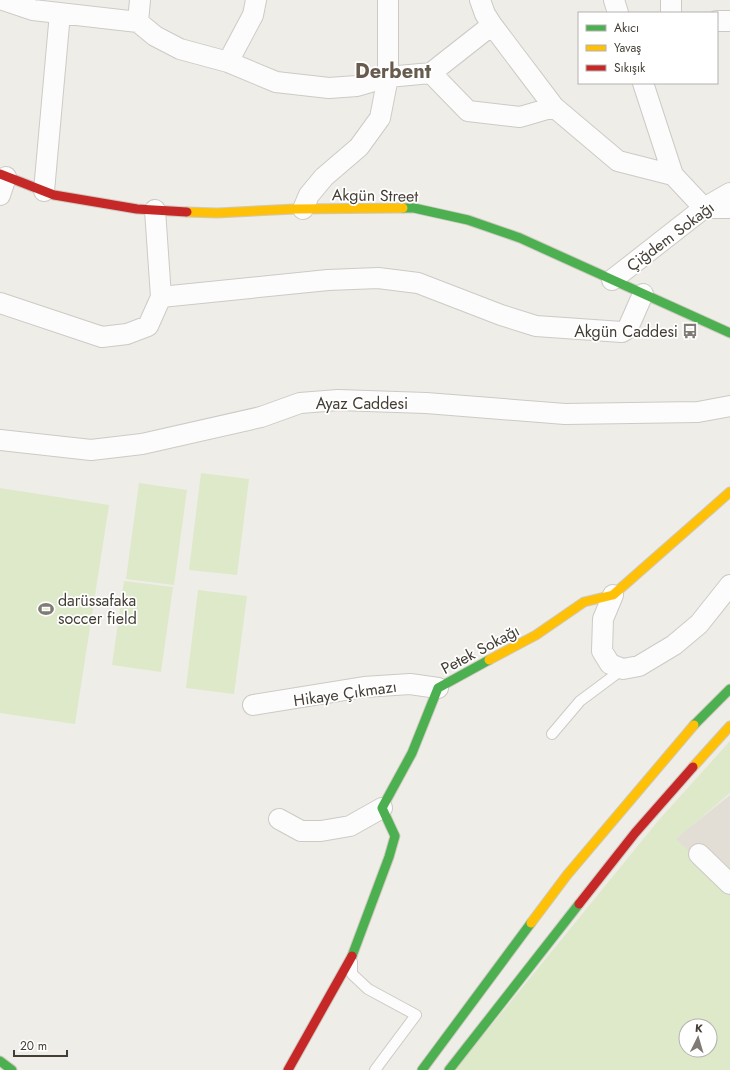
<svg xmlns="http://www.w3.org/2000/svg" width="730" height="1070" viewBox="0 0 730 1070" font-family="Jost,sans-serif">
	<rect width="100%" height="100%" fill="#efede8"/>
	<path fill="#e3ded5" d="M730 795V890L675 839Z"/>
	<path fill="#dde9c9" fill-rule="evenodd" d="M201 473 249 479 237 575 189 570Z
		M139 483 187 490 174 585 126 579Z
		M0 488 109 505 75 724 0 713Z
		M124 581 173 587 161 672 112 665Z
		M198 590 247 596 234 694 186 688Z
		M730 741V793L676 839 730 890V1070H455L658 821ZM686 1026H710V1050H686Z"/>
	<g fill="none" stroke-linecap="round" stroke-linejoin="round">
		<defs>
			<path id="lane" d="M552 734 580 701 623 669
				M352 962V974L368 989 416 1015 375 1070"/>
			<path id="street" d="M3 0 33 10 138 22
				M140 0 138 22 155 36 180 49 228 62 276 82 329 88 357 86 388 77 431 73 492 25
				M480 0 485 14 492 25 554 107 618 161 673 175
				M614 0 618 13
				M671 0V13
				M717 21H730
				M228 62 253 15 256 0
				M431 73 468 111 520 117 554 107
				M643 83 673 175 704 208H730
				M44 191 60 13
				M0 195 6 177
				M303 209 309 195 324 177 359 147 380 118 388 77V0
				M612 280 704 208 730 193
				M161 297 328 280 378 278 418 283 501 315 536 326 622 332 628 328 643 294
				M0 303 102 337 127 334 148 326 161 297 155 210
				M0 440 91 450 142 444 261 417 300 403 338 400 426 403 565 414 698 412 730 406
				M613 595 603 619 602 651 610 664 623 669 639 666 674 645 699 624 730 585
				M253 705 364 687 410 684 438 688
				M279 819 301 831H321L350 826 382 808
				M699 854 730 884"/>
			<path id="fast" d="M403 208H414L468 220 520 238 730 333
				M694 725 730 689
				M352 956 389 857 395 836 382 808 412 753 438 688 489 660
				M0 1061 12 1070
				M422 1070 531 923
				M449 1070 579 904"/>
			<path id="slow" d="M187 212 217 213 295 209 403 208
				M489 660 536 635 584 602 613 595 730 492
				M693 767 730 726
				M531 923 567 875 694 725"/>
			<path id="jam" d="M0 174 54 195 137 209 187 212
				M579 904 635 833 693 767
				M288 1070 352 956"/>
		</defs>
		<use href="#lane" stroke="#cdcac6" stroke-width="12"/>
		<use href="#street" stroke="#cdcac6" stroke-width="22"/>
		<use href="#fast" stroke="#cecac0" stroke-width="11"/>
		<use href="#slow" stroke="#cecac0" stroke-width="11"/>
		<use href="#jam" stroke="#cecac0" stroke-width="11"/>
		<use href="#lane" stroke="#fdfcfc" stroke-width="10"/>
		<use href="#street" stroke="#fdfcfc" stroke-width="20"/>
		<use href="#fast" stroke="#4caf50" stroke-width="9"/>
		<use href="#slow" stroke="#ffc107" stroke-width="9"/>
		<use href="#jam" stroke="#c62828" stroke-width="9"/>
	</g>
	<defs>
		<symbol id="bus-bare" viewBox="-9 -9 18 18"><path d="M-5-6H5V4H4V6H2V4H-2V6H-4V4H-5ZM-3.5-4V0h7V-4ZM-3.5 1.2v1.5H-2V1.2ZM2 1.2v1.5H3.5V1.2Z" fill="#807b74" stroke="#fff" stroke-width="2.5" paint-order="stroke"/></symbol>
		<symbol id="stadium-bare" viewBox="-9 -9 18 18"><path d="M0-5a6.5 5 0 1 0 0 10a6.5 5 0 1 0 0-10ZM-3.5-1.8h7v3.6h-7Z" fill="#807b74" stroke="#fff" stroke-width="2.5" paint-order="stroke"/></symbol>
	</defs>
	<g fill-rule="evenodd">
		<use href="#bus-bare" x="679" y="320" width="22" height="22"/>
		<use href="#stadium-bare" x="35" y="598" width="22" height="22"/>
	</g>
	<g text-anchor="middle" stroke-width="3.5" stroke-linejoin="round" paint-order="stroke">
		<g font-size="16" fill="#443e35" stroke="#fff">
			<text transform="translate(375 195) rotate(1)" y="6">Akgün Street</text>
			<text transform="translate(670 236) rotate(-37)" y="6">Çiğdem Sokağı</text>
			<text x="362" y="409">Ayaz Caddesi</text>
			<text transform="translate(480 649) rotate(-28)" y="6">Petek Sokağı</text>
			<text transform="translate(345 693) rotate(-8)" y="6">Hikaye Çıkmazı</text>
		</g>
		<g font-size="16" fill="#443e35" stroke="#fff" text-anchor="end">
			<text x="678" y="337">Akgün Caddesi</text>
			<text x="58" y="606" text-anchor="start">darüssafaka<tspan x="58" dy="18">soccer field</tspan></text>
		</g>
		<g font-size="20" font-weight="bold" fill="#665b4d" stroke="#fff">
			<text x="393" y="78">Derbent</text>
		</g>
	</g>
	<rect x="578" y="12" width="140" height="72" fill="#ffffff" stroke="#b4b2ae"/>
	<rect x="586" y="25" width="20" height="6" fill="#4caf50" stroke="#b4b2ae"/>
	<text x="614" y="32" font-size="12" fill="#443e35">Akıcı</text>
	<rect x="586" y="45" width="20" height="6" fill="#ffc107" stroke="#b4b2ae"/>
	<text x="614" y="52" font-size="12" fill="#443e35">Yavaş</text>
	<rect x="586" y="65" width="20" height="6" fill="#c62828" stroke="#b4b2ae"/>
	<text x="614" y="72" font-size="12" fill="#443e35">Sıkışık</text>
	<g transform="translate(698 1038) rotate(5)"><circle r="19" fill="#ffffff" stroke="#b4b2ae"/>
	<path d="M0-3L7 15L0 10L-7 15Z" fill="#807b74"/>
	<text y="-6" font-size="11" font-weight="bold" text-anchor="middle" fill="#443e35">K</text>
	</g>
	<path d="M14 1050v6h53v-6" fill="none" stroke="#443e35" stroke-width="2"/>
	<text x="20" y="1050" font-size="12" fill="#443e35" stroke="#ffffff" stroke-width="3" paint-order="stroke">20 m</text>
</svg>
